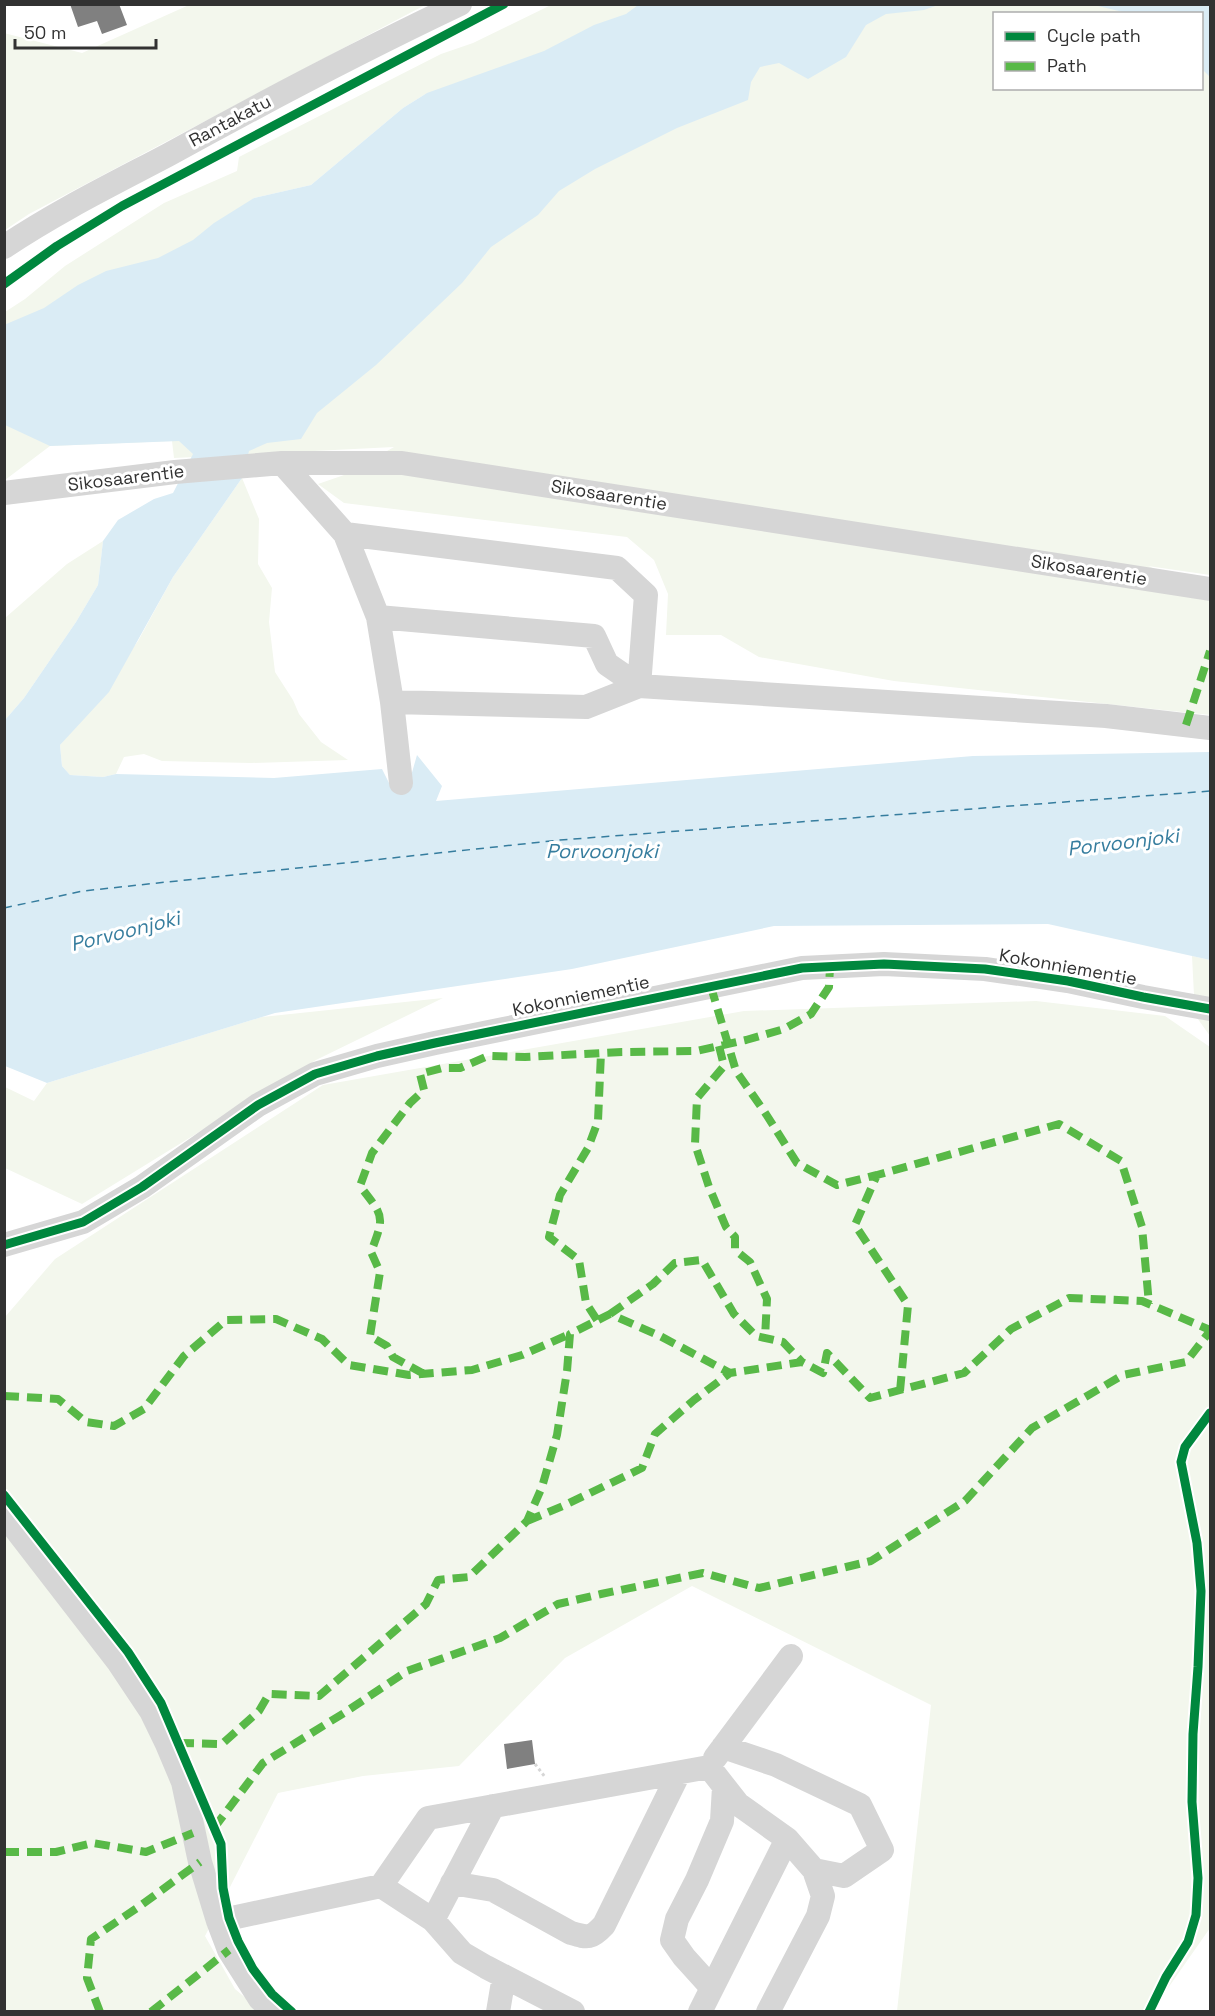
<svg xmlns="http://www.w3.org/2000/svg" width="1215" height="2016" viewBox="0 0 1215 2016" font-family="'Space Grotesk',sans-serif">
	<rect width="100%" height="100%" fill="#fff"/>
	<path fill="#f3f7ed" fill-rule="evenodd" d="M189 5H425L29 214 5 230 4 33 82 53Z
		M551 5H1210V575L1148 566 1210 590V715L894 681 759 657 721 635H666L668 594 654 560 627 537 344 503 318 484 347 474 394 447 174 458 172 441 50 446 5 480V371L142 327 427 93 403 108 311 185 254 198 219 234 5 335V312L25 299 65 266 164 203 237 171 239 157 441 54 473 43ZM994 14H1202V88H994Z
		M242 478 259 519 258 564 272 588 269 622 275 672 293 700 299 714 321 742 348 760 251 763 162 761 144 754 124 757 116 774 103 777 70 775 62 766 60 745 80 721 138 641 173 577Z
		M103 541 98 585 76 622 24 698 5 720V618L67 564Z
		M1192 956 1210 960V1036L1195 1015Z
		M443 998 316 1060 82 1204 5 1168V1087L34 1101 47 1083 262 1017Z
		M1036 1001 1165 1016 1210 1047V1928L1152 2011H897L931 1705 692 1586 565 1658 459 1766 363 1776 278 1793 205 1936 235 1989 261 2011 5 2012V1317L55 1259 323 1085 744 1011Z"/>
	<path fill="#daecf5" d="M638 5H938L924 10 886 14 866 25 846 57 808 79 779 63 760 67 751 82 748 100 677 128 595 169 559 191 538 215 491 247 462 283 376 365 317 413 301 439 267 443 249 451 242 478 173 577 109 692 60 745 62 766 70 775 103 777 116 774 274 778 382 769 390 785 409 783 417 755 442 786 436 801 973 756 1210 752V960L1048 924 774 926 572 969 275 1013 47 1083 5 1066V720L24 698 76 622 98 585 103 541 118 520 154 499 173 493 193 454 179 441 50 446 5 425 4 325 44 308 78 285 106 271 158 258 193 240 214 223 254 198 311 185 403 108 427 93 544 51 594 25 626 14Z
		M1094 5H1210V77L1202 69V14L1127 13Z"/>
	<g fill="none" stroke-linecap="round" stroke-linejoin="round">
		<path stroke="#367d9e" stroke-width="1.5" stroke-dasharray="8 6" stroke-linecap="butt" d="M4 908 83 891 560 840 1210 791"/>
	</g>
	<path fill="#808080" d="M70 4H119L127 25 102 34 97 21 78 27Z
		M532 1740 535 1764 507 1769 504 1744Z"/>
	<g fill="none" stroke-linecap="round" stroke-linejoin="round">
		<path stroke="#d6d6d6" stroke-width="3" stroke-dasharray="3 3" stroke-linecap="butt" d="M535 1764 545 1777"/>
		<path stroke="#d6d6d6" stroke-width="24" d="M4 247C56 212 113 184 168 155 264 102 361 51 460 4
			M282 463 345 534 378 617 392 702 401 783
			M4 493 175 472 282 463H402L1210 589
			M345 534 617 568 646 595 639 686
			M378 617 594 636 607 664 639 686
			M392 702 586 707 639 686 1106 716 1210 728
			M4 1245 83 1222 142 1187 258 1105 315 1074 377 1056 435 1043 802 968 884 964 985 969 1068 981 1143 997 1210 1009
			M4 1514 119 1663 151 1711 167 1744 183 1782 200 1862 218 1921 229 1950 260 1999 274 2012
			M723 1747 776 1765 860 1805 882 1850 844 1876 814 1870 787 1839
			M715 1758 791 1656
			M452 1883 493 1890 571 1933C588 1938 591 1939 604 1925L679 1773
			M433 1920 493 1806
			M218 1921 381 1886
			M712 1988 684 1957 672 1940 677 1919 697 1880 722 1821 724 1787
			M498 2012 504 1976
			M573 2012 486 1967 462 1953 433 1920 381 1886 428 1818 709 1767 738 1804 787 1839 700 2012
			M768 2012 818 1916 823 1896 814 1870"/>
		<path stroke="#58b947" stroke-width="8" stroke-dasharray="15 8" stroke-linecap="butt" d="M1186 725 1210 651
			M711 987 736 1071 764 1111 797 1163 837 1185 877 1175
			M719 1046 724 1066 697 1098 695 1144 709 1187 726 1227 735 1237V1250L750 1262 767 1299 765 1338
			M610 1314 653 1284 675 1263 702 1260 734 1314 756 1336 783 1342 802 1362
			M597 1320 586 1303 579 1260 549 1237 560 1195 588 1148 598 1121 601 1053
			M424 1374 393 1357 387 1346 370 1336 380 1272 371 1252C385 1215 384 1217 360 1186L372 1153 410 1103 424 1090 420 1074 442 1068H460L488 1056 525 1057 622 1052 696 1051 746 1040 784 1029 811 1014 829 987 830 967
			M900 1391 908 1305 855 1225 877 1175 1059 1124 1121 1161 1142 1227 1149 1304
			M4 1396 58 1399 86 1422 114 1426 144 1409 184 1356 226 1320 276 1319 322 1339 349 1365 409 1375 472 1370 522 1355 570 1334
			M527 1521 563 1506 642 1468 655 1434 694 1400 730 1373
			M179 1743 222 1744 259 1711 269 1694 319 1696 426 1604 438 1580 469 1577 527 1521 542 1487 557 1435 567 1371 570 1334 610 1314 660 1336 730 1373 802 1362 823 1373 827 1353 870 1398 964 1373 1011 1329 1069 1298 1142 1301 1210 1330
			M214 1828 263 1763 344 1713 407 1671 500 1638 558 1604 601 1594 703 1573 759 1588 871 1561 965 1501 1032 1428 1123 1375 1186 1362 1210 1331
			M4 1852H56L93 1843 146 1852 193 1833
			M100 2012 87 1978 91 1939 140 1906 200 1862
			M151 2012 229 1950"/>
		<defs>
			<path id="cycleway" d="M4 284 57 246 122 206 504 4
				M4 1245 83 1222 142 1187 258 1105 315 1074 377 1056 435 1043 802 968 884 964 985 969 1068 981 1143 997 1210 1009
				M4 1495 128 1652 161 1703 221 1844 223 1888 229 1918 238 1941 253 1969 272 1994 292 2012
				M1149 2012 1166 1977 1188 1942 1196 1915 1198 1878 1192 1802 1193 1734 1198 1667 1201 1591 1197 1543 1181 1462 1185 1447 1210 1413"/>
		</defs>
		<use href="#cycleway" stroke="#fff" stroke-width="13"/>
		<use href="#cycleway" stroke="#00873e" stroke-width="9"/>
	</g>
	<g text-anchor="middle" stroke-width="6" stroke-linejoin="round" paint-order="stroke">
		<g font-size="18" fill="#323232" stroke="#fff">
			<text transform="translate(230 121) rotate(-28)" y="6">Rantakatu</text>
			<text transform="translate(126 478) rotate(-7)" y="6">Sikosaarentie</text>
			<text transform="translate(609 495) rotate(9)" y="6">Sikosaarentie</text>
			<text transform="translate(1089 570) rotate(9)" y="6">Sikosaarentie</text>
			<text transform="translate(1068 967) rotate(10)" y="6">Kokonniementie</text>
			<text transform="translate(581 996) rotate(-12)" y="6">Kokonniementie</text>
		</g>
		<g font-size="20" font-style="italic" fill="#367d9e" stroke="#fff">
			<text transform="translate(1123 842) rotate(-7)" y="7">Porvoonjoki</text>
			<text x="602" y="858">Porvoonjoki</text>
			<text transform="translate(125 931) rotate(-14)" y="7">Porvoonjoki</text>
		</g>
	</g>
	<rect width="1215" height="2016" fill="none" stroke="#323232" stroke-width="12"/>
	<rect x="993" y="12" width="210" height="78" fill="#ffffff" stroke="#adadad" stroke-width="1.5"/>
	<rect x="1005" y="32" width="30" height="9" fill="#00873e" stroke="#adadad" stroke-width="1.5"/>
	<text x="1047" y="42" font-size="18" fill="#323232">Cycle path</text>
	<rect x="1005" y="62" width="30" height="9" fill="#58b947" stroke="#adadad" stroke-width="1.5"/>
	<text x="1047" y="72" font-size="18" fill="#323232">Path</text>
	<path d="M15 39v9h141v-9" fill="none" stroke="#323232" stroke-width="3"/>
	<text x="24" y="39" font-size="18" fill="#323232" stroke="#ffffff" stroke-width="4.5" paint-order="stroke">50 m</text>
</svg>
